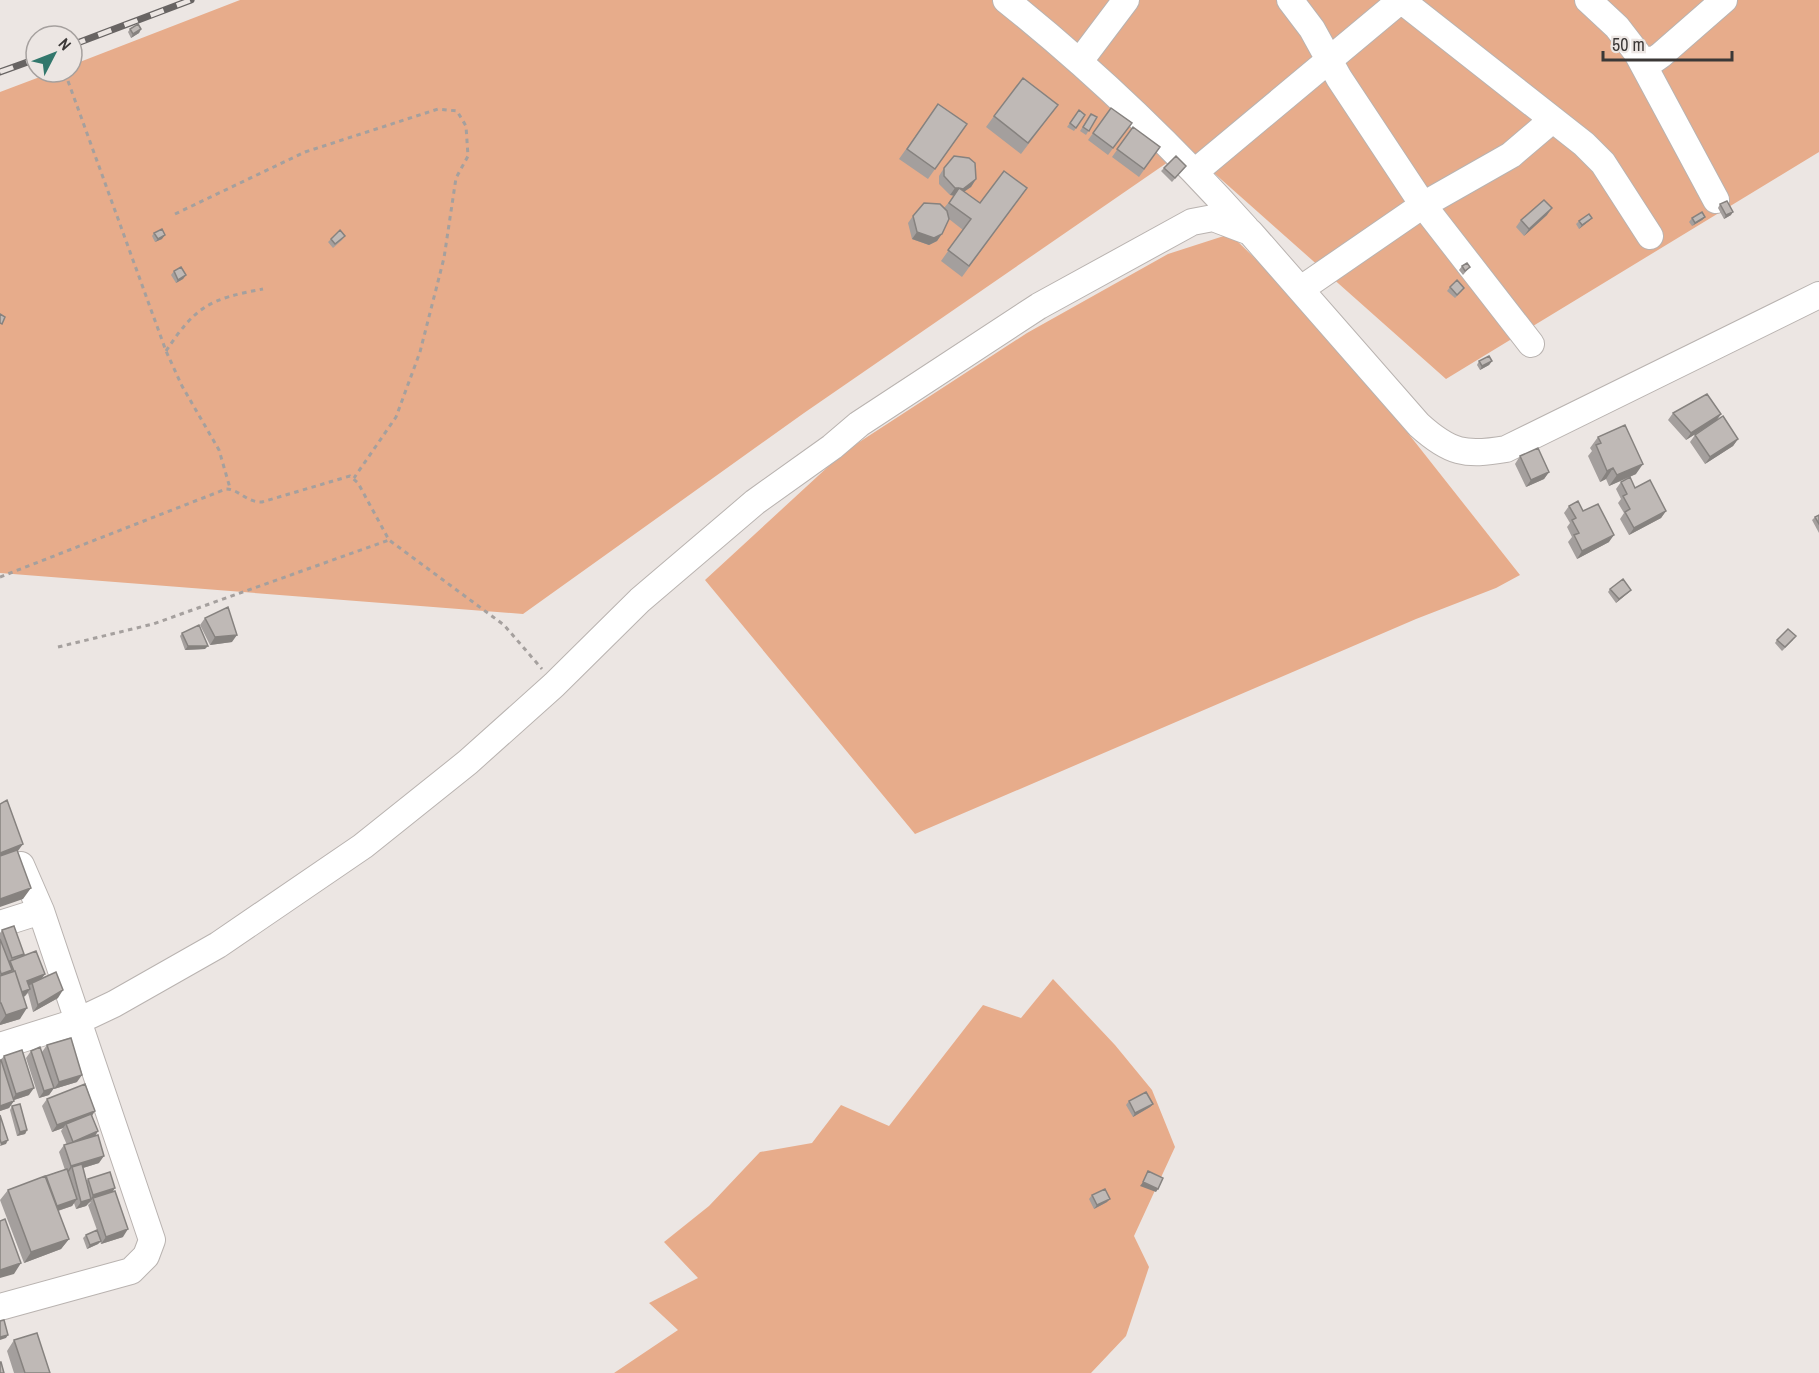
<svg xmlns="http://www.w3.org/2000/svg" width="1819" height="1373" viewBox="0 0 1819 1373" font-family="'Archivo Narrow',sans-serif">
	<rect width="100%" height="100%" fill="#ece6e3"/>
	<path fill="#e7ac8b" d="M240 0H1819V152L1446 379 1187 149 804 413 523 614 0 573V92L53 72H72V65Z
		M1230 234 1321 323 1520 575 1496 588 1416 619 915 834 705 580 844 452 1027 333 1168 254Z
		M1053 979 1115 1045 1152 1090 1175 1147 1134 1236 1149 1267 1126 1336 1091 1373H614L678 1330 649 1303 698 1278 664 1242 709 1206 760 1152 812 1143 841 1105 889 1126 983 1005 1021 1018Z"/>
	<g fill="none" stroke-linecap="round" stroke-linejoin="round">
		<defs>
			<path id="minor" d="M1006 0C1092 69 1172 145 1246 228
				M1290 0 1312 29 1339 78 1423 205 1531 344
				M1401 0 1584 144 1603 163 1650 236
				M1588 0 1617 27 1637 53 1716 200
				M1640 59 1654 60 1661 55 1724 0
				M1080 61 1126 0
				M1196 171 1401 0
				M1301 289 1423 205 1511 155 1552 120
				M0 924 41 911
				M0 1046 76 1022 114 1004 218 945 363 846 468 762 554 685 640 600 755 502 832 447 859 424 1039 306 1192 222 1213 218 1250 232 1419 425C1450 453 1465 456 1506 449L1819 295
				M0 1307 131 1271 146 1256 152 1240 41 911 21 865"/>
		</defs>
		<use href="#minor" stroke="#b9b3b0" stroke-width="28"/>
		<path stroke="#a5a09e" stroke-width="3" stroke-dasharray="4.5 4.5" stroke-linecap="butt" d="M68 81 166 351 182 386 219 450 230 488
			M175 214 305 152 438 109 457 111 466 126 468 156 456 178 444 258 420 352 396 417 354 478
			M166 351C196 306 209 299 263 289
			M0 577 226 489C239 489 247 503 262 502L350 476 358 483 389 540 504 625 542 669
			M58 647 153 624 389 540"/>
		<use href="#minor" stroke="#fff" stroke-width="26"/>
		<defs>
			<path id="rail" d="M72 45 191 0
				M0 72 36 59"/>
		</defs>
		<use href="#rail" stroke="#686463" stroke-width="7"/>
		<use href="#rail" stroke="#ece6e3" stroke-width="4.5" stroke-dasharray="14" stroke-linecap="butt"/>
	</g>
	<path fill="#a49f9d" d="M130 29H141L139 33 131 38 128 32Z
		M938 104 967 124 928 179 899 159Z
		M1058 105 1021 154 986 127 994 116Z
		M1111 108 1132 123 1108 155 1088 140Z
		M1079 110 1085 115 1074 131 1067 127Z
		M1091 114 1097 117 1086 135 1080 131Z
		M1133 127 1160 147 1139 177 1112 157Z
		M1186 166 1172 182 1161 171 1164 168Z
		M944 168 976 179 971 187 964 191 980 203 1027 188 962 277 941 261 963 230 949 219 937 241 929 245 912 239 908 223 913 216 944 208 954 196 950 195 939 184V176Z
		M1720 204 1731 215 1724 219 1718 208Z
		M1547 215 1524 236 1516 227 1521 220Z
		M1705 217 1702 220 1692 226 1689 222 1692 218Z
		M1592 218 1589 221 1579 229 1576 224 1579 221Z
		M154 233 162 239 155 242 152 236Z
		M345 236 342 240 333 248 328 242 331 239Z
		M1462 266 1470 267 1463 275 1459 270Z
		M174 271 186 275 183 279 176 283 171 275Z
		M1450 287 1462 291 1455 298 1447 291Z
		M1479 361H1492L1489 365 1480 370 1477 365Z
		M1673 413 1721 414 1716 421 1738 439 1733 446 1705 464 1690 442 1695 435 1715 421 1686 440 1668 420Z
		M1598 437 1636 474 1609 486 1606 479 1600 482 1588 456 1592 451 1590 448Z
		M1520 456 1549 472 1544 479 1526 487 1515 464Z
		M1621 482 1635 488 1666 511 1661 518 1629 535 1620 519 1624 513 1618 503 1621 499 1616 489Z
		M1569 506 1583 511 1609 542 1577 559 1568 542 1572 537 1567 527 1570 523 1564 513Z
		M1819 515V533L1812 520 1815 517Z
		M1610 589 1631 590 1628 593 1616 603 1608 592Z
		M205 618 232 642 210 645 200 625Z
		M182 633 205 649 185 650 180 636Z
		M1777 640H1793L1782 651 1775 643Z
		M2 930 24 954 22 956 58 998 33 1012 28 993 24 997 20 1019 0 1025V933Z
		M47 1045 77 1082 54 1089V1088L49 1095 39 1098 26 1058 31 1051 42 1052Z
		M4 1056 29 1095 14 1100 9 1108 0 1111V1061Z
		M47 1099 92 1116 98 1131 95 1136 99 1163 83 1168 86 1182 88 1179 112 1192 123 1237 101 1244 100 1241 98 1244 87 1249 83 1238 86 1235 97 1230 88 1205 91 1202 89 1203 86 1206 76 1209 74 1203 72 1206 58 1211 69 1239 61 1249 24 1263 0 1200 8 1190 65 1170 59 1152 64 1145H67L61 1131 63 1128 52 1132 42 1106Z
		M1129 1101 1153 1104 1150 1107 1133 1117 1126 1105Z
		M12 1106 27 1130 25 1134 17 1136 10 1110Z
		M1092 1195 1107 1202 1094 1209 1089 1199Z
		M14 1340 50 1373H14L7 1351Z"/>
	<path fill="#86827f" d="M141 29 139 33 131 38 133 34Z
		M976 179 971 187 958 196 950 195 955 188Z
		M1552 208 1547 215 1524 236 1529 229Z
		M1733 212 1731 215 1724 219 1726 215Z
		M1705 217 1702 220 1692 226 1695 223Z
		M1592 218 1589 221 1579 229 1582 225Z
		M917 232 942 234 937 241 929 245 912 239Z
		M165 235 162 239 155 242 158 239Z
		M186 275 183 279 176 283 178 280Z
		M1492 361 1489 365 1480 370 1482 366Z
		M1721 414 1716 421 1686 440 1691 433Z
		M1738 439 1733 446 1705 464 1710 457Z
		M1643 464 1636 474 1609 486 1617 475Z
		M1613 468 1606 479 1600 482 1607 471Z
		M1549 472 1544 479 1526 487 1531 480Z
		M1666 511 1661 518 1629 535 1634 528Z
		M1614 535 1609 542 1577 559 1582 551Z
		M1631 590 1628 593 1616 603 1619 599Z
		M237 635 232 642 210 645 215 637Z
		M188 646H208L205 649 185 650Z
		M23 844 15 855 0 861V853Z
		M31 888 23 899 0 907V899Z
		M12 970 7 977 0 980V976L1 974Z
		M45 974 40 981 22 988 27 981Z
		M30 989 25 996 16 999 21 992Z
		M63 990 58 998 33 1012 38 1005Z
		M27 1008 20 1019 0 1025V1023L6 1015Z
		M82 1075 77 1082 54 1089 59 1082Z
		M34 1088 29 1095 11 1101 16 1094Z
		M54 1088 49 1095 39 1098 44 1091Z
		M14 1101 9 1108 0 1111V1106Z
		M1153 1104 1150 1107 1133 1117 1135 1113Z
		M95 1111 90 1119 66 1124 63 1128 52 1132 57 1125Z
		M27 1130 25 1134 17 1136 20 1132Z
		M98 1131 93 1139 68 1149 73 1142Z
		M8 1140 6 1144 0 1146 1 1143Z
		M104 1156 99 1163 73 1171 72 1167 68 1173H66L71 1166Z
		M1143 1182 1158 1189 1156 1192 1140 1186Z
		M115 1188 110 1196 93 1198 86 1206 76 1209 81 1202 91 1199 93 1195Z
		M77 1199 72 1206 51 1213 56 1206Z
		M1110 1199 1107 1202 1094 1209 1097 1205Z
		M128 1229 123 1237 101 1244 106 1237Z
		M69 1239 61 1249 24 1263 31 1252Z
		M101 1241 98 1244 87 1249 90 1245Z
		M21 1263 14 1274 0 1278V1270Z
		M8 1335 6 1338 0 1340V1337Z"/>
	<path fill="#bfb9b6" stroke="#86827f" stroke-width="1.5" d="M138 24 141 29 133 34 130 29Z
		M1023 78 1058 105 1028 143 994 116Z
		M938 104 967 124 935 169 907 149Z
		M1111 108 1132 123 1113 148 1093 133Z
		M1079 110 1085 115 1076 128 1070 123Z
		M1091 114 1097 117 1089 131 1083 127Z
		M1133 127 1160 147 1144 169 1117 149Z
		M954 156 969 158 975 163 976 179 963 189 959 188H955L944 176V168Z
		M1176 156 1186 166 1175 178 1164 168Z
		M1004 171 1027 188 969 266 948 250 971 219 949 203 959 188 980 203Z
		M1544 200 1552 208 1529 229 1521 220Z
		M1727 201 1733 212 1726 215 1720 204Z
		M924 203 940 204 947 211 949 219 942 234 934 238 917 232 913 216Z
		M1702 212 1705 217 1695 223 1692 218Z
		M1589 214 1592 218 1582 225 1579 221Z
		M162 229 165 235 158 239 154 233Z
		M340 230 345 236 335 244 331 239Z
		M1467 263 1470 267 1465 271 1462 266Z
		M181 267 186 275 178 280 174 271Z
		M1457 280 1464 288 1457 295 1450 287Z
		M0 314 5 317 2 324 0 323Z
		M1489 356 1492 361 1482 366 1479 361Z
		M1707 394 1721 414 1691 433 1673 413Z
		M1723 416 1738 439 1710 457 1695 435Z
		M1625 425 1643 464 1617 475 1613 468 1607 471 1596 445 1601 443 1598 437Z
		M1538 448 1549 472 1531 480 1520 456Z
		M1630 477 1635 488 1650 480 1666 511 1634 528 1625 512 1630 509 1623 496 1627 494 1621 482Z
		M1578 501 1583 511 1598 504 1614 535 1582 551 1574 535 1579 533 1572 520 1576 518 1569 506Z
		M1819 515V524L1815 517Z
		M1623 579 1631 590 1619 599 1610 589Z
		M228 607 237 635 215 637 205 618Z
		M199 625 208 646H188L182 633Z
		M1788 629 1796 636 1785 647 1777 640Z
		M7 800 23 844 0 853V804Z
		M17 850 31 888 0 899V856Z
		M14 926 24 954 12 958 2 930Z
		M0 939 12 970 1 974 0 970Z
		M36 951 45 974 27 981 30 989 22 992 15 971H14L10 961Z
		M15 971 27 1008 6 1015 1 1003H0V976Z
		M56 972 63 990 38 1005 32 983Z
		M71 1038 82 1075 59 1082 47 1045Z
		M40 1047 54 1088 44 1091 31 1051Z
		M22 1050 34 1088 16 1094 4 1056Z
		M1 1060 14 1101 0 1106V1061Z
		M85 1084 95 1111 57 1125 47 1099Z
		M1146 1092 1153 1104 1135 1113 1129 1101Z
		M20 1104 27 1130 20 1132 12 1106Z
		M91 1114 98 1131 73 1142 66 1124Z
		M0 1115 8 1140 1 1143 0 1139Z
		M98 1135 104 1156 71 1166 64 1145Z
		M82 1164 91 1199 81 1202 72 1167Z
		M67 1169 77 1199 57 1206 46 1176Z
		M1148 1171 1163 1178 1158 1189 1143 1182Z
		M110 1172 115 1188 93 1195 88 1179Z
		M45 1176 69 1239 31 1252 8 1190Z
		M1105 1189 1110 1199 1097 1205 1092 1195Z
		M115 1191 128 1229 106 1237 93 1198Z
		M5 1219 21 1263 0 1270V1221Z
		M97 1230 101 1241 90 1245 86 1235Z
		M4 1320 8 1335 0 1337V1321Z
		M37 1333 50 1373H25L14 1340Z
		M0 1362H1L4 1373H0Z"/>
	<g transform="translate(54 54) rotate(48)"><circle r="28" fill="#ece6e3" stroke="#a5a09e" stroke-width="1.5"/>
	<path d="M0-4.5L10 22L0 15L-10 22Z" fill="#32776c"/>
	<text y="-9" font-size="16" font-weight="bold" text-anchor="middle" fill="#3b3837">N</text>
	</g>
	<path d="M1603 51v9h129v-9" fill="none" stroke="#3b3837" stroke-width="3"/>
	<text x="1612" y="51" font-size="18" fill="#3b3837" stroke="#ece6e3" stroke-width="4.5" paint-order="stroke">50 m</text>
</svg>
